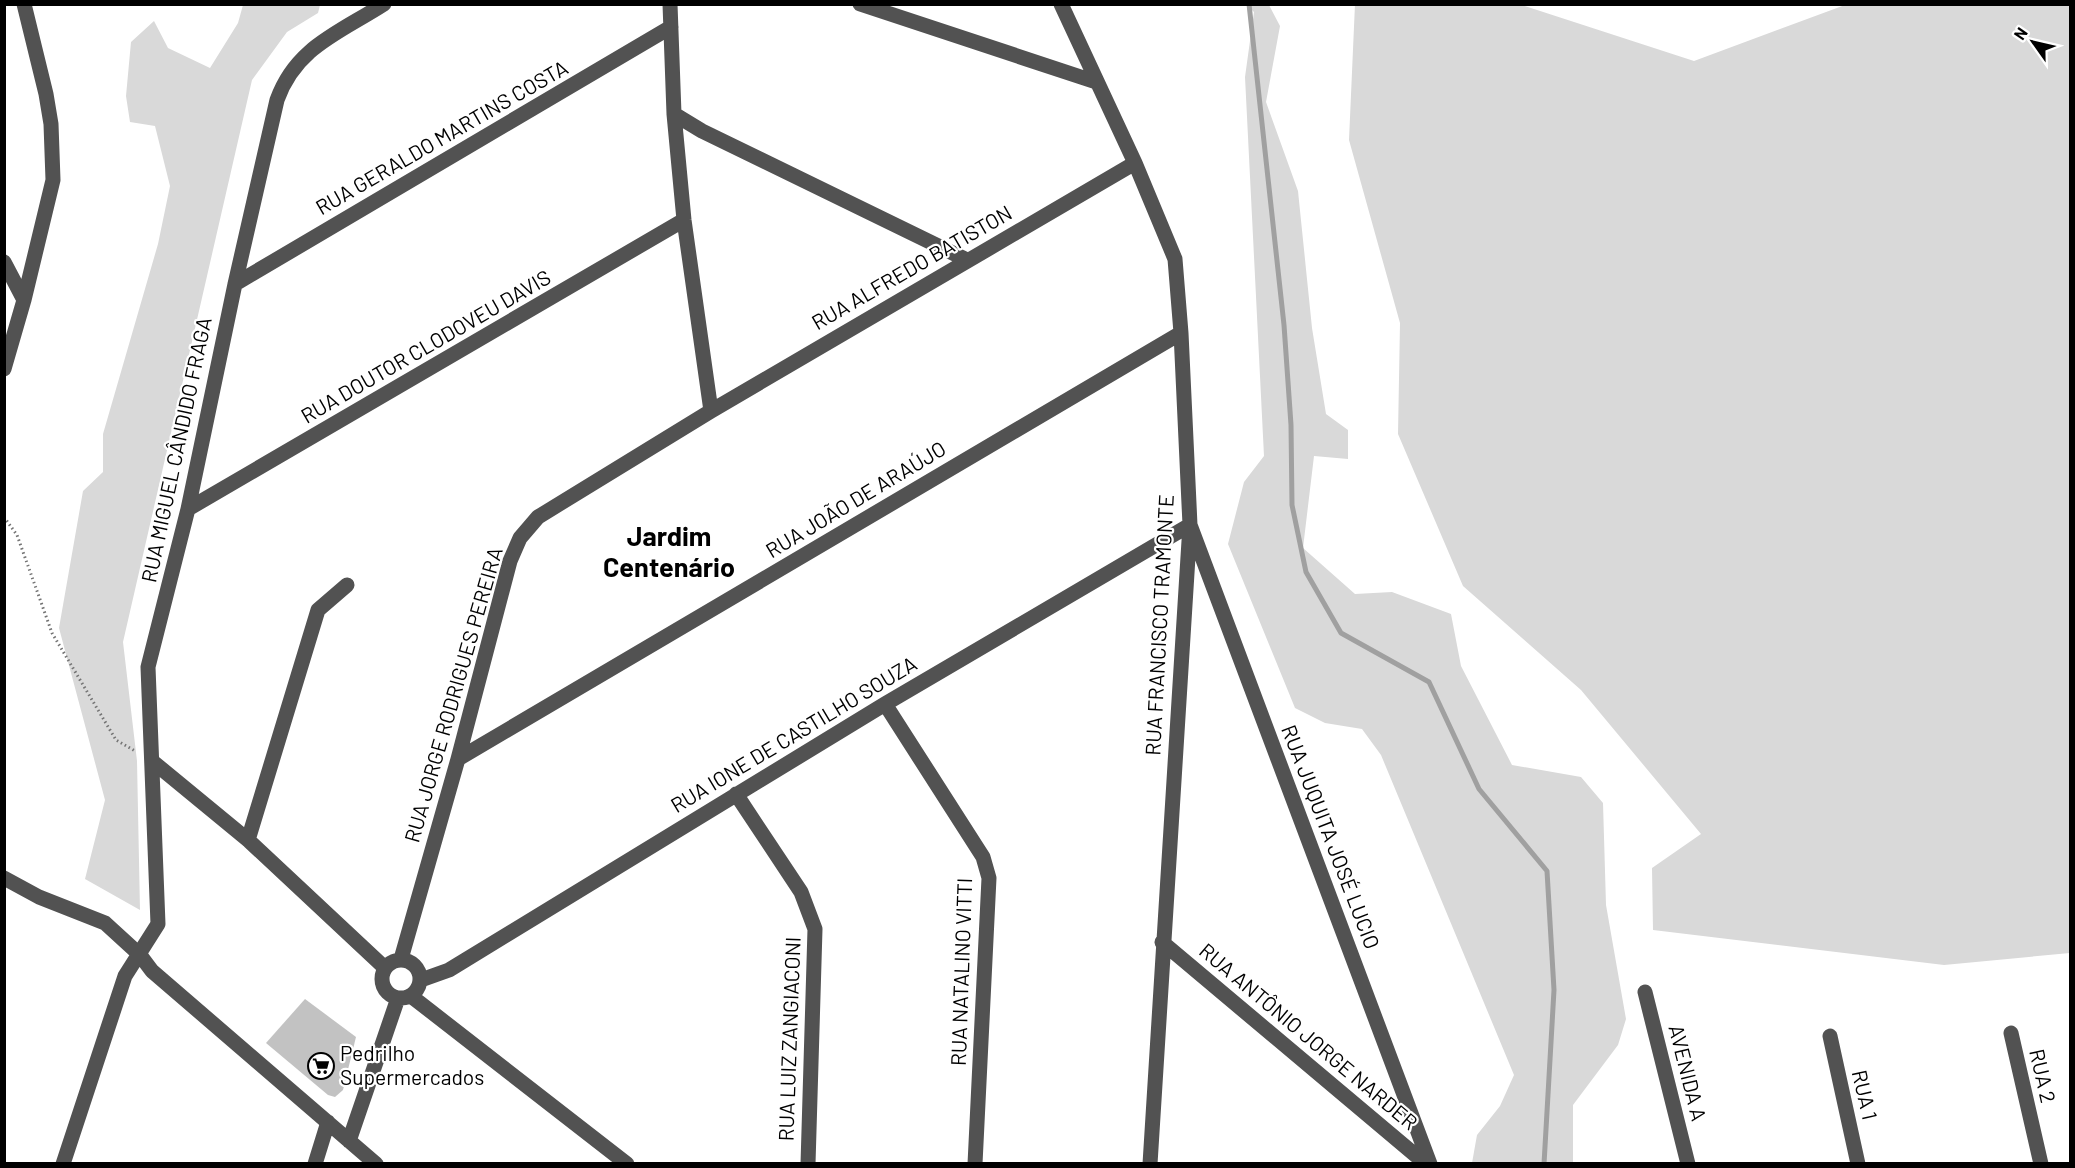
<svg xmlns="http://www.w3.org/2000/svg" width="2075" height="1168" viewBox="0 0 2075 1168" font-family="Barlow,sans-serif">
	<rect width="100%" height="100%" fill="#fff"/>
	<path fill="#d9d9d9" d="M1355 4 1522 5 1694 61 1845 5H2070V953L1944 965 1653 930 1652 868 1701 834 1581 690 1463 586 1398 434 1400 323 1349 140Z
		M243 5H320L318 13 287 32 252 80 123 642 137 761 140 910 85 879 105 800 59 628 83 491 103 472V434L158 244 170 186 155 126 130 122 126 96 131 42 154 21 168 48 210 68 238 23Z
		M1247 5H1269L1280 26 1266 102 1298 191 1312 328 1326 414 1348 430V459L1314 456 1303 548 1355 594 1392 592 1451 614 1461 666 1512 765 1581 777 1603 803 1606 905 1626 1019 1618 1045 1573 1105V1163H1472L1477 1135 1500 1106 1514 1075 1381 755 1362 729 1325 723 1295 708 1228 544 1244 482 1264 456 1245 77 1254 12Z"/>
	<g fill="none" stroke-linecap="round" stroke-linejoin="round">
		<path stroke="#a0a0a0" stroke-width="5" d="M1249 4 1284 325 1291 425 1292 505 1306 572 1341 633 1429 682 1479 789 1547 871 1554 990 1544 1164"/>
	</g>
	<path fill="#c2c2c2" d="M305 999 356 1037 343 1090 335 1097 328 1095 266 1043Z"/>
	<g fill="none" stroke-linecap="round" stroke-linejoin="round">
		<path stroke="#747474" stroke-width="3" stroke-dasharray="1.5 3" stroke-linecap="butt" d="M4 517 17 535 52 633 116 740 135 751"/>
		<path stroke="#525252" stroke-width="15" d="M670 4 674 114 684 220 711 411
			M860 4 1096 82
			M1061 4 1135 163 1175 259 1181 333 1190 525 1150 1164
			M674 114 702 131 967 260
			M4 262 24 300
			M235 284 671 27
			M4 369 24 300 53 180 51 124 46 94 24 4
			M188 509 684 220
			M885 704 983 857 989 878 975 1164
			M458 759 1181 333
			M152 761 248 840 385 968
			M736 794 801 892 815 929 808 1164
			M248 840 318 610 347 585
			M4 878 39 897 105 923 140 955 152 971 376 1164
			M1162 942 1426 1164
			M401 959 458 759 510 561 520 538 538 517 711 411 1135 163
			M382 979a19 19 0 1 1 38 0a19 19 0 1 1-38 0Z
			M421 980 449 970 885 704 1190 525 1430 1164
			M1645 992 1688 1164
			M411 996 627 1164
			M2011 1033 2041 1164
			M1830 1036 1858 1164
			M349 1141 398 998
			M63 1164 125 976 158 924 148 667 188 509 235 284 277 100C296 47 339 33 384 4
			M315 1164 328 1122"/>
	</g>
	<defs>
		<symbol id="supermarket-ring" viewBox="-11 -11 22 22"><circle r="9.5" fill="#fff" stroke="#000" stroke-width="1.5"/><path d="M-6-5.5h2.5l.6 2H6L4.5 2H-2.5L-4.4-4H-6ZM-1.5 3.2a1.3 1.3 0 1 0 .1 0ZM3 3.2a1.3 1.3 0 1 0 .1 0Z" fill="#000"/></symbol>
	</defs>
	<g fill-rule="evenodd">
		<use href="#supermarket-ring" x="306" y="1051" width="30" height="30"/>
	</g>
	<g text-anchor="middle" stroke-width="4.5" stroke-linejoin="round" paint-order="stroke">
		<g font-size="21" fill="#000" stroke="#fff">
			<text transform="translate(442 138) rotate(-30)" y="7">RUA GERALDO MARTINS COSTA</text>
			<text transform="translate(912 268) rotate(-30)" y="7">RUA ALFREDO BATISTON</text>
			<text transform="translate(426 347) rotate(-30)" y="7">RUA DOUTOR CLODOVEU DAVIS</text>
			<text transform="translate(177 450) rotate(-78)" y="7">RUA MIGUEL CÂNDIDO FRAGA</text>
			<text transform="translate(856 500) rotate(-31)" y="7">RUA JOÃO DE ARAÚJO</text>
			<text transform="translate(1160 625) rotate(-87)" y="7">RUA FRANCISCO TRAMONTE</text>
			<text transform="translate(454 695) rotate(-74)" y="7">RUA JORGE RODRIGUES PEREIRA</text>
			<text transform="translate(794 735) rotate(-31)" y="7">RUA IONE DE CASTILHO SOUZA</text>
			<text transform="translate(1330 837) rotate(69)" y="7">RUA JUQUITA JOSÉ LUCIO</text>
			<text transform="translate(962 972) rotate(-88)" y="7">RUA NATALINO VITTI</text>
			<text transform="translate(1308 1037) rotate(40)" y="7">RUA ANTÔNIO JORGE NARDER</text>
			<text transform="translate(790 1039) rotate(-88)" y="7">RUA LUIZ ZANGIACONI</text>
			<text transform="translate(1687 1073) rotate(76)" y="7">AVENIDA A</text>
			<text transform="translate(2042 1076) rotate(77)" y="7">RUA 2</text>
			<text transform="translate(1864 1095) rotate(77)" y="7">RUA 1</text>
		</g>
		<g font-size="21" fill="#000" stroke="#fff" text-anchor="start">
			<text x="340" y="1061">Pedrilho<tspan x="340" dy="24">Supermercados</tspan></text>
		</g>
		<g font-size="27" font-weight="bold" fill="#000" stroke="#fff">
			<text x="669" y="546">Jardim<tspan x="669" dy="31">Centenário</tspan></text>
		</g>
	</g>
	<rect width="2075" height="1168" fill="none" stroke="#000000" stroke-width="12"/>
	<g transform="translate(2033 42) rotate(304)" stroke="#ffffff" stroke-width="4.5" paint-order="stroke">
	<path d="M0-4.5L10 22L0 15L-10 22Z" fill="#000000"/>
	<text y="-9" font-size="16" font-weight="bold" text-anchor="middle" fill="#000000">N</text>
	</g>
</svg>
